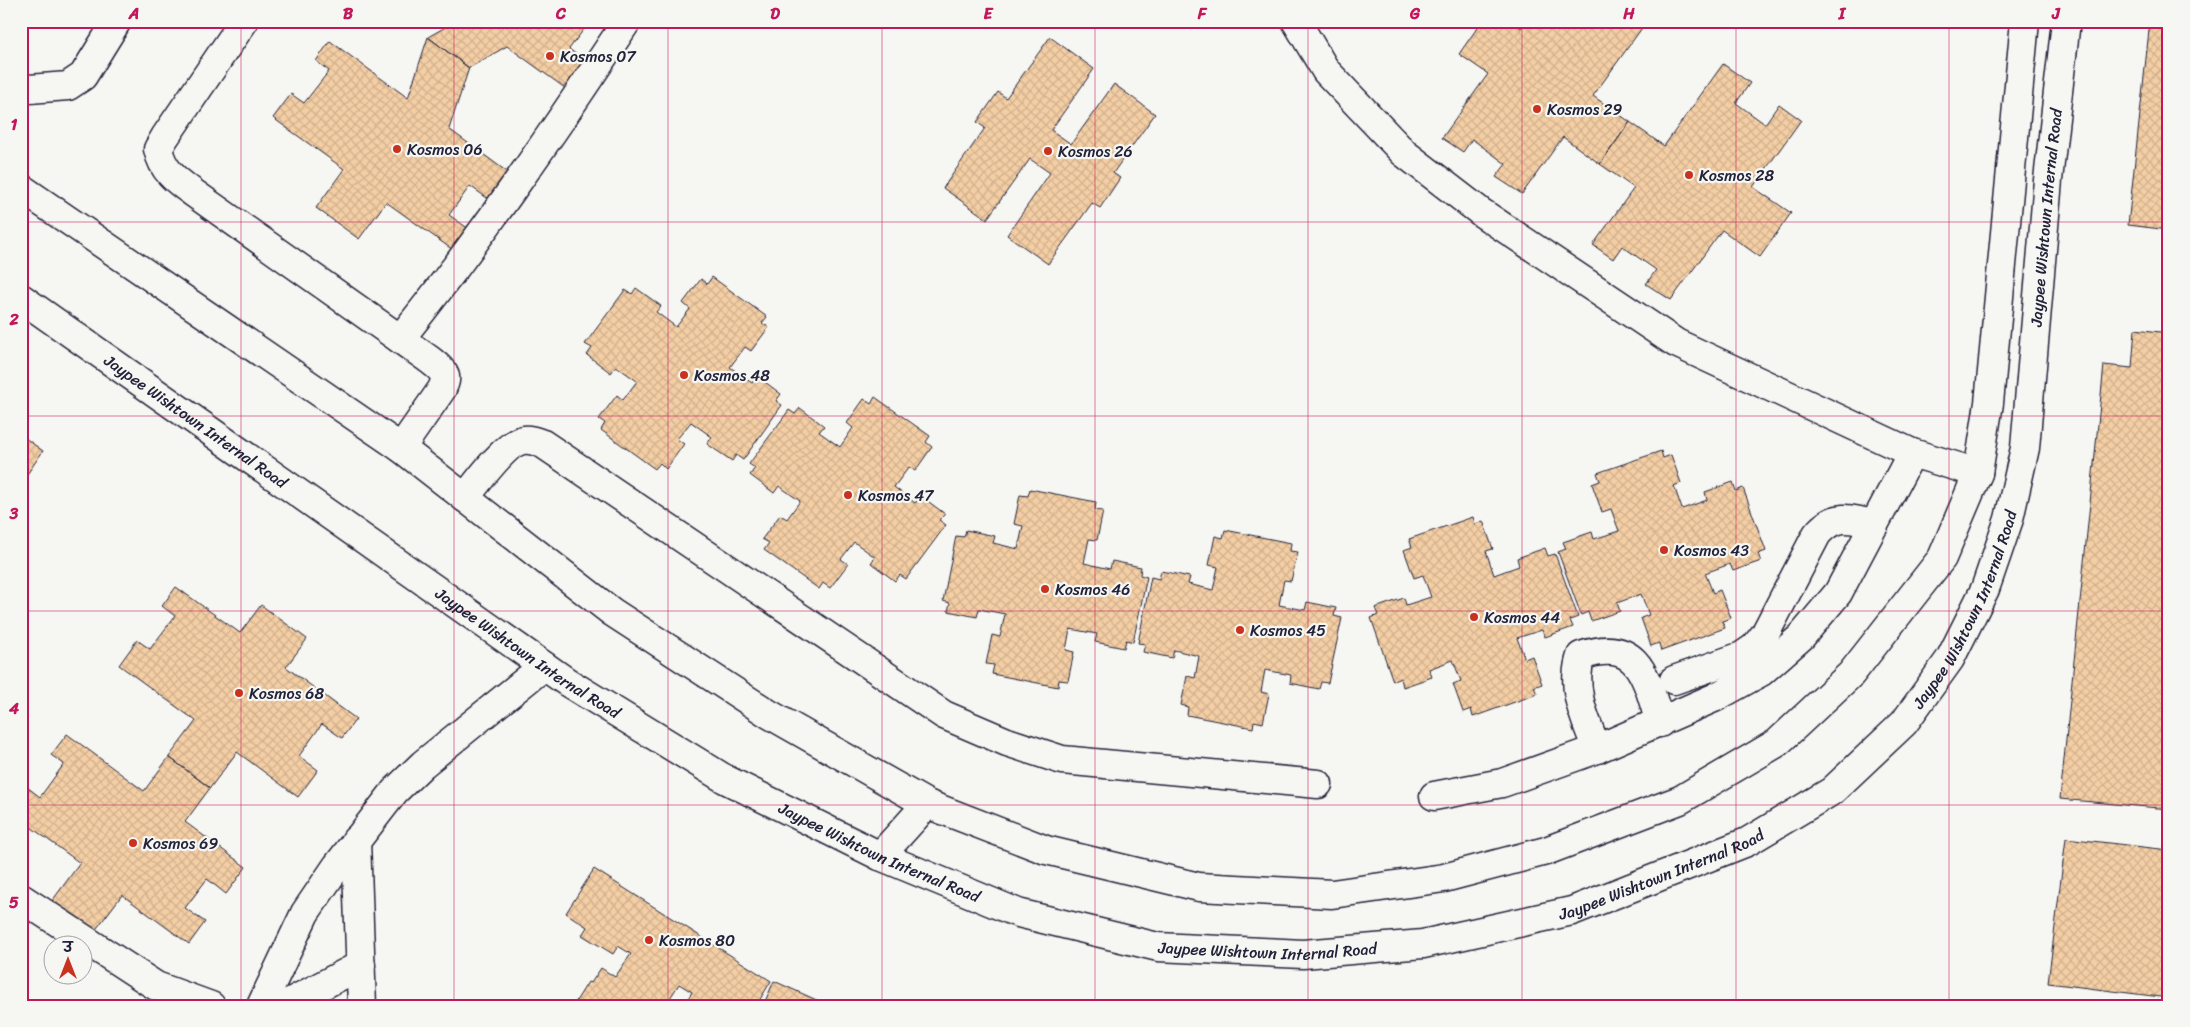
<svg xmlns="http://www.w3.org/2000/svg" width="2190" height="1027" viewBox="0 0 2190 1027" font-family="Sriracha,'Playpen Sans Deva',sans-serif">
	<defs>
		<pattern id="building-cross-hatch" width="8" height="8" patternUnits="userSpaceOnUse" patternTransform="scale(1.25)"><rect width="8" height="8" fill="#f4cea4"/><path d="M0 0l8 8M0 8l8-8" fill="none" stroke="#d1b18e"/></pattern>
	</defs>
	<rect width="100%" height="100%" fill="#f6f6f2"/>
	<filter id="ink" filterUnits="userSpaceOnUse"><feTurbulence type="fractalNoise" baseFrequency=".02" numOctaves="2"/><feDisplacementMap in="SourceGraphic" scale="10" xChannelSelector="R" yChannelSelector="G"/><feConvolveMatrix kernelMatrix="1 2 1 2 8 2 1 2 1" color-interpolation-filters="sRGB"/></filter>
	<g filter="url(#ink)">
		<path fill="url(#building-cross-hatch)" stroke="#22223b" d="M456 21H590L569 49 589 64 569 91 507 46 469 68 428 37Z
			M597 21H620L612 32Z
			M1482 21H1512L1521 28 1526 21H1647L1593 96 1630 122 1600 164 1563 137 1522 194 1496 177 1506 164 1472 139 1463 152 1442 138 1488 74 1459 54Z
			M2150 21H2169V230L2128 225Z
			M428 37 469 68 449 129 510 174 490 200 470 186 449 215 469 229 453 250 386 202 359 239 316 208 344 169 273 118 291 94 304 103 329 71 316 61 330 41 408 98Z
			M1050 37 1094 69 1051 130 1071 144 1114 84 1155 114 1113 173 1120 178 1100 208 1092 203 1048 264 1007 235 1050 173 1030 159 987 219 943 188 985 128 977 122 998 92 1006 98Z
			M1723 64 1750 83 1736 103 1765 124 1779 104 1801 120 1753 187 1791 213 1760 257 1722 230 1671 300 1646 284 1656 270 1622 246 1613 259 1593 245 1634 188 1600 164 1630 122 1664 146Z
			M712 277 767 317 762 323 769 327 751 351 745 347 730 367 752 383 757 376 781 394 776 401 782 405 743 460 736 455 732 461 707 444 712 437 691 422 677 439 684 444 666 469 660 463 655 469 601 430 605 423 599 419 617 395 623 400 637 381 616 366 611 373 587 355 592 348 585 344 625 290 632 294 636 288 661 306 656 312 676 327 690 309 683 303 701 279 707 284Z
			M2135 329 2169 333V809L2060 799 2104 365 2132 368Z
			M875 397 930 436 926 442 932 447 915 471 909 467 894 487 915 503 921 496 945 514 939 520 946 525 906 579 900 575 895 581 871 563 875 557 854 542 841 559 848 564 830 588 823 583 819 589 764 550 769 543 762 539 780 515 787 519 800 501 779 486 774 493 750 475 755 468 749 464 789 410 795 414 800 408 824 426 819 432 840 447 853 428 847 423 864 399 871 404Z
			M21 435 43 451 21 483Z
			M1661 451 1663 458 1671 455 1681 483 1674 486 1682 509 1707 500 1705 492 1733 482 1736 491 1743 488 1766 551 1758 554 1761 561 1733 571 1730 564 1705 573 1713 593 1720 590 1731 618 1722 621 1725 628 1661 651 1659 643 1651 646 1641 618 1649 615 1641 594 1617 603 1620 611 1591 621 1588 612 1581 615 1558 552 1566 549 1563 542 1592 532 1594 539 1619 531 1611 509 1602 512 1592 484 1600 481 1597 473Z
			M1030 489 1096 502 1095 510 1103 511 1097 540 1089 539 1084 563 1110 569 1112 561 1141 567 1140 575 1147 577 1133 642 1126 640 1124 648 1095 642 1097 634 1070 629 1066 650 1074 652 1068 681 1059 680 1058 687 992 674 994 665 986 664 992 635 1000 637 1005 614 979 609 977 617 948 611 950 603 943 601 956 536 964 537 966 530 995 536 993 543 1018 549 1023 526 1014 524 1020 495 1028 496Z
			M1473 517 1475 524 1483 521 1493 549 1486 551 1494 575 1519 566 1517 558 1545 548 1548 556 1555 554 1578 617 1570 620 1573 627 1545 637 1542 630 1517 638 1525 659 1532 656 1542 684 1534 687 1537 694 1473 717 1471 709 1463 712 1453 684 1461 681 1453 660 1429 669 1432 677 1403 687 1401 678 1393 681 1371 618 1378 615 1375 608 1404 598 1406 605 1431 597 1423 575 1414 578 1404 550 1412 547 1409 539Z
			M1225 530 1291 543 1290 551 1298 552 1291 581 1284 580 1279 605 1305 610 1307 602 1336 608 1334 616 1342 618 1328 683 1321 682 1319 689 1290 683 1291 675 1265 670 1261 692 1269 694 1263 723 1254 721 1253 728 1187 715 1188 707 1181 705 1187 676 1195 678 1199 656 1174 650 1172 658 1143 652 1145 644 1138 643 1151 577 1159 579 1161 571 1190 577 1188 584 1213 590 1218 567 1209 565 1215 536 1223 538Z
			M176 587 240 633 261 605 307 639 286 667 356 719 342 738 322 724 299 756 318 770 298 797 237 752 210 788 169 757 196 721 119 665 137 640 150 649 175 616 162 606Z
			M67 734 144 791 169 757 210 788 185 822 246 867 226 894 207 879 185 908 205 922 189 944 122 895 94 932 52 901 80 863 21 820V795L27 787 40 797 64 764 51 755Z
			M2066 838 2169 850V998L2048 983Z
			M594 869 771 981 756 1006H696L687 1000 692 992 679 984 665 1006H573L588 982 591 983 601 968 615 977 631 954 618 946 613 954 582 935 587 927 566 913Z
			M774 981 830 1006H763Z"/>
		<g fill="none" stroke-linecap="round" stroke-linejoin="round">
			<defs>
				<g id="street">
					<path d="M244 21 165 137 158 149C163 172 177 181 195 194L400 339C481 238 555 130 627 21"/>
					<path d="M1296 21 1326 71 1404 153 1482 213 1676 343 1912 453 1978 473"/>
					<path d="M29 89 68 86 83 76 117 21"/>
					<path d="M21 188 401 448 612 612 769 714 927 804 1046 850 1199 887 1332 894 1444 878 1546 851 1680 800 1777 743 1851 674 1942 558 1978 473 1989 403 2025 21"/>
					<path id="s1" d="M21 298 567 682 725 779 880 856 1018 913 1158 947 1303 954 1423 944 1572 911 1747 842 1832 791 1904 723 1950 659 1985 589 2009 519 2025 448 2048 180 2066 21"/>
					<path d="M400 339C411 348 438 363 444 374 447 379 444 384 442 389L401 448"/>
					<path d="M465 498C476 484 507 441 524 440 531 439 537 442 543 444L944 715 1007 742 1062 760 1318 784"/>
					<path d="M1674 680 1742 656 1755 647 1765 634 1817 534C1834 514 1850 517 1874 525"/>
					<path d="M1597 749C1585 719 1570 688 1581 656 1639 636 1646 677 1660 723"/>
					<path d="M1434 796 1502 783 1597 749 1716 697 1761 672 1801 637 1838 593 1912 453"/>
					<path d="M356 840 362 1006"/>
					<path d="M880 856 927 804"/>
					<path d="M21 898 156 986 211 1006"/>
					<path d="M261 1006 305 913 337 866 395 791 423 764 544 666"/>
					<path d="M283 1006 361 965"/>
				</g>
			</defs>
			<use href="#street" stroke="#22223b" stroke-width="31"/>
			<use href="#street" stroke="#f6f6f2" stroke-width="28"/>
		</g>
	</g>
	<path fill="none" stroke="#c2185b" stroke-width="1" stroke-opacity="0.55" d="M241 21V1006M454 21V1006M668 21V1006M882 21V1006M1095 21V1006M1308 21V1006M1522 21V1006M1736 21V1006M1949 21V1006M21 222H2169M21 416H2169M21 611H2169M21 805H2169"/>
	<g fill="#c8321e" stroke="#f6f6f2" stroke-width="2">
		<circle cx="550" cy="56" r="5"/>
		<circle cx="1537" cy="109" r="5"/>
		<circle cx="397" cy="149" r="5"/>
		<circle cx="1048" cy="151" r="5"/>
		<circle cx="1689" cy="175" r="5"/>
		<circle cx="684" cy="375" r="5"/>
		<circle cx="848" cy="495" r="5"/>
		<circle cx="1664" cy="550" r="5"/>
		<circle cx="1045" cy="589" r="5"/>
		<circle cx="1474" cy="617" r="5"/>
		<circle cx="1240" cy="630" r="5"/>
		<circle cx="239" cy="693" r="5"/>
		<circle cx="133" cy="843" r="5"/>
		<circle cx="649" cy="940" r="5"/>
	</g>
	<g text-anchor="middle" stroke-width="4.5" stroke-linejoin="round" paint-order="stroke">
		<g font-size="16" fill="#22223b" stroke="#f6f6f2" text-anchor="start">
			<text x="560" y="62">Kosmos 07</text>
			<text x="1547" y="115">Kosmos 29</text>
			<text x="407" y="155">Kosmos 06</text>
			<text x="1058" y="157">Kosmos 26</text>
			<text x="1699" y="181">Kosmos 28</text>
			<text x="694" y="381">Kosmos 48</text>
			<text x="858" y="501">Kosmos 47</text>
			<text x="1674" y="556">Kosmos 43</text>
			<text x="1055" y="595">Kosmos 46</text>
			<text x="1484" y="623">Kosmos 44</text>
			<text x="1250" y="636">Kosmos 45</text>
			<text x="249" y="699">Kosmos 68</text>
			<text x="143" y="849">Kosmos 69</text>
			<text x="659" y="946">Kosmos 80</text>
		</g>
		<g font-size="16" fill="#22223b" stroke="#f6f6f2">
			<text dy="6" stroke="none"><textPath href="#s1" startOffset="2659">Jaypee Wishtown Internal Road</textPath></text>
			<text dy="6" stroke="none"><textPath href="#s1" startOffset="214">Jaypee Wishtown Internal Road</textPath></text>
			<text dy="6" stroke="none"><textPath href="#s1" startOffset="2254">Jaypee Wishtown Internal Road</textPath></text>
			<text dy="6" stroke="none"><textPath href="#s1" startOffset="619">Jaypee Wishtown Internal Road</textPath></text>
			<text dy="6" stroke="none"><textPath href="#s1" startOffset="1024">Jaypee Wishtown Internal Road</textPath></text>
			<text dy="6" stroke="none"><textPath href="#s1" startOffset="1834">Jaypee Wishtown Internal Road</textPath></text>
			<text dy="6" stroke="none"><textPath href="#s1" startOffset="1429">Jaypee Wishtown Internal Road</textPath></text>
		</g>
	</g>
	<rect width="2190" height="1027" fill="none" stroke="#f6f6f2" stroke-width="55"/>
	<g transform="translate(68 960)"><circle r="24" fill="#f6f6f2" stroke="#a1a1a9"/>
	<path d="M0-4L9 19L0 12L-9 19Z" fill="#c8321e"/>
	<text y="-8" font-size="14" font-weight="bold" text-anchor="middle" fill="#22223b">उ</text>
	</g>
	<rect x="28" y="28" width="2134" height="972" fill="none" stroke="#c2185b" stroke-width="2"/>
	<g font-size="16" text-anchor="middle" font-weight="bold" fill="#c2185b">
		<text x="134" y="19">A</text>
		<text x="348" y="19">B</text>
		<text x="561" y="19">C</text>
		<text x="775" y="19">D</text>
		<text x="988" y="19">E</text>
		<text x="1202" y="19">F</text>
		<text x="1415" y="19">G</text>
		<text x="1629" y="19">H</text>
		<text x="1842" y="19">I</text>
		<text x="2056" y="19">J</text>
		<text x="14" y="130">1</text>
		<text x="14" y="325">2</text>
		<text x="14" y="519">3</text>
		<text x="14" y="714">4</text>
		<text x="14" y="908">5</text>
	</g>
</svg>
